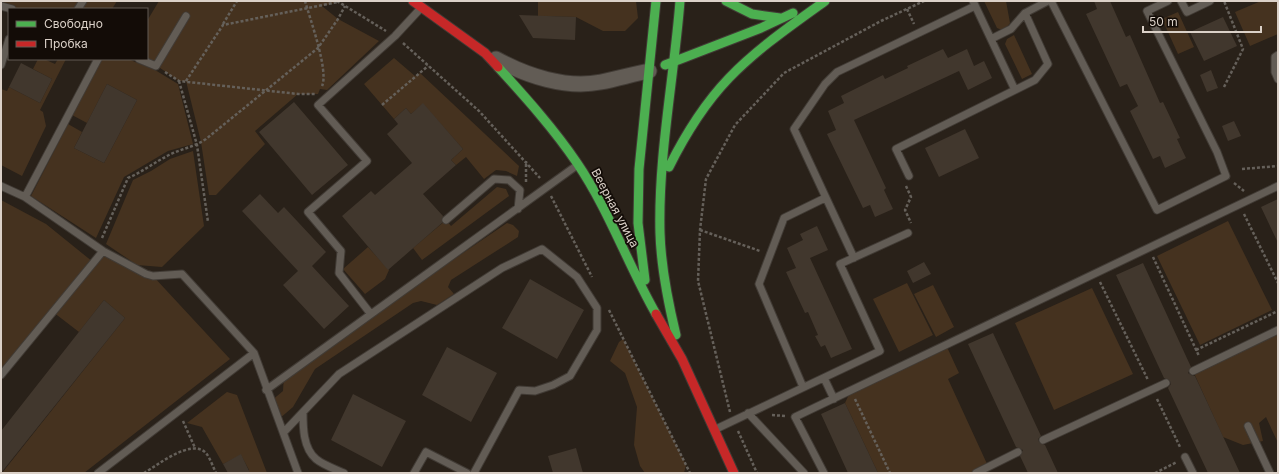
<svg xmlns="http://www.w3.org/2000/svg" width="1279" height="474" viewBox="0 0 1279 474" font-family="Inter,sans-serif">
	<rect width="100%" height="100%" fill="#292119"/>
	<path fill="#45321f" d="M1 1H117L112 9H12L1 7Z
		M159 1H337L339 2 322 6 338 19 379 41 327 90 320 89 318 94H298L255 131 265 144 216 195H209L201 142 186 81H179L147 59V21Z
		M538 1H636L638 18 625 31H603L576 17 538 16Z
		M984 1H1006L1010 23 1007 27 1002 30 997 28Z
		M1261 1H1278V34L1250 46 1235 12Z
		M1178 12 1194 47 1178 54 1162 19Z
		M1014 35 1032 74 1022 79 1005 44 1007 39Z
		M394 58 415 76 420 73 519 166 517 176 506 171 496 170 484 179 466 157 456 165 451 160 463 149 423 104 411 114 406 108 394 119 364 84Z
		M38 59H44L55 64 58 59H66L40 110 43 112 46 126 22 176 1 165V89L7 91 9 87 40 103 52 79 33 69Z
		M102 59H128L155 70 178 84 193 144 168 151 124 177 96 238 31 196 68 124 82 132 74 148 104 163 137 100 107 84 87 123 72 115Z
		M193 151 204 226 162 267 137 265 106 244 133 180 151 171 170 159Z
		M497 187 506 189 509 196 422 260 413 248 446 220 451 226Z
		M1 200 46 224 93 262 103 251 153 276 230 359 84 473H2L125 318 104 300 79 332 53 312 1 375Z
		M1228 221 1272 310 1200 345 1157 256Z
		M507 223 513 225 519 231 518 237 451 280 448 287 454 294 437 305 421 301 413 303 315 369 293 407 279 419 271 401 283 391 284 375Z
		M368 247 389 270 385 279 365 294 343 269Z
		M907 283 933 335 899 352 873 299Z
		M933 285 954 327 936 337 914 294Z
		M1092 288 1133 374 1054 410 1015 323Z
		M1278 330V443L1266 417 1259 423 1263 441 1243 445 1223 437 1193 371Z
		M623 339 686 465 684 473H645L640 466 634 445 637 407 625 373 610 361 619 342Z
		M946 345 959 373 948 379 988 466 974 473H878L845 403 851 390Z
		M227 392 237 395 267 473H244L249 470 241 455 223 464 202 427 187 423Z"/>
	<path fill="#41372d" d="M1094 1H1110L1126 37 1130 35 1160 103 1163 102 1180 138 1177 139 1186 158 1165 168 1160 156 1153 159 1130 111 1138 106 1127 84 1120 87 1086 14 1097 9Z
		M519 15 576 17 575 40 533 38Z
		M1223 17 1237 46 1204 61 1190 32Z
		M943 49 948 58 967 49 974 66 984 61 992 78 968 90 959 71 854 120 886 188 884 190 893 209 875 217 870 205 863 208 827 134 836 130 828 111 844 103 841 96 883 75 885 79 908 68 907 66Z
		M21 63 52 79 40 103 9 87Z
		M1211 70 1218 88 1207 92 1200 75Z
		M107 84 137 100 104 163 74 148Z
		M294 102 348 165 312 195 259 132Z
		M423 103 463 149 451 160 456 165 423 194 443 216 442 223 388 270 342 216 371 191 375 195 412 163 387 134 398 124 394 119 406 108 411 114Z
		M1234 121 1241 136 1228 141 1222 126Z
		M965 129 979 158 939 177 925 148Z
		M260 194 278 213 284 207 326 252 312 266 349 306 324 329 283 285 298 271 242 211Z
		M1278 199V243L1261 207Z
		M817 226 828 250 810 258 852 349 831 358 825 345 821 347 815 336 818 335 808 312 805 313 786 272 796 268 787 248 803 240 800 234Z
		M924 262 931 274 913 283 907 271Z
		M1143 263 1191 367 1188 373 1191 375 1195 376 1240 473H1208L1168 388 1171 384 1170 381 1164 378 1116 275Z
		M530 279 584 310 557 359 502 328Z
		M104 300 125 318 1 473V431Z
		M993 333 1041 436 1038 439 1039 442 1045 445 1058 473H1028L1020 456 1023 450 1016 447 968 344Z
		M447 347 497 373 471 422 422 395Z
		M353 394 406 421 382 467 331 440Z
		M845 403 878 473H848L821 414Z
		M576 448 583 473H553L548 456Z
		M241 454 250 473H228L223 464Z"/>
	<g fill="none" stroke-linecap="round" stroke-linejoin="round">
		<defs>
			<path id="lane" d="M1051 1 1157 210 1226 176 1217 152 1147 11 1168 1
				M1181 1 1187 12 1210 1
				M1 6 12 9
				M78 9 83 1
				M991 39 1011 29 1025 13 1048 1
				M1278 55 1275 57V72L1278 79
				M139 59 156 66 186 16
				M1 65 9 39
				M1015 90 1035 80 1048 64 1025 13
				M909 176 896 149 1015 90 973 1
				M1 186 25 197 103 251 146 274 153 276 182 274 254 353 298 473
				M25 197 98 59
				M446 220 494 179 509 180 520 190 518 209
				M854 258 794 129 825 84 837 72 975 6
				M370 313 339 273 341 251 308 212 367 161 318 105 395 36 421 8
				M1193 371 1278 330
				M1 375 103 251
				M824 378 834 399
				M803 387 759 284 784 218 825 198
				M266 390 576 166
				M303 412C303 427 303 448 316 459 323 465 335 469 344 473
				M748 413 804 473
				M1248 426 1270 473
				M716 429 880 351 840 264 908 233
				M284 432 339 374 502 268 542 249 577 277 597 308V330L570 376 553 385 535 391 519 390 474 473
				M1043 440 1166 383
				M1185 457 1193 473
				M98 473 254 353
				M414 473 426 452 467 473
				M824 473 795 417 1278 186
				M976 473 1018 452"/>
			<path id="street" d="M496 59C527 76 566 89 601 82 617 79 633 74 649 71"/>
			<path id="fast" d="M726 1 752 14 780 18
				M665 65 761 28 793 13
				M498 67C526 98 554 129 577 163 609 210 628 265 656 314
				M669 167C685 135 704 104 729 78 758 48 792 25 825 1
				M645 280 638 223 639 169 656 1
				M676 335C668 302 661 268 660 233 658 156 674 78 680 1"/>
			<path id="jam" d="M413 1 485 53 498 67
				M656 314 682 359 734 473"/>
		</defs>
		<use href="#lane" stroke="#413b35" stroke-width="9"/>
		<use href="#street" stroke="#413b35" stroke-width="17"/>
		<use href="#fast" stroke="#413b35" stroke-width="11"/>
		<use href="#jam" stroke="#413b35" stroke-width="11"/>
		<path stroke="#65605a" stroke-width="2.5" stroke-dasharray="3 2" stroke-linecap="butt" d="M305 1C310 19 329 71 322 86
			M337 1 386 31
			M907 9 914 24
			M223 24 237 1
			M403 43 479 111 540 178
			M165 72 179 81 298 94H315
			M179 81 197 145 208 222
			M186 81 223 25 338 2
			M1224 87 1243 49 1224 1
			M382 105 428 66
			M1242 169 1278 166
			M526 182V161
			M1234 183 1244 191
			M906 186 911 197 905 210 911 223
			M551 196 592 277
			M1244 214 1278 283
			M700 230 760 251
			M102 238 128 178C142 172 155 162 169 155 181 149 194 147 206 139L318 48 338 19 345 6
			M1153 257 1199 356
			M1100 282 1148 380
			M609 310 690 473
			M1196 350 1278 311
			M855 399 890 473
			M1157 399 1180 447
			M730 412 698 281 700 230 706 179 735 125 784 73 881 21 924 1
			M772 415 785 416
			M183 421 195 448
			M738 431 757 473
			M144 473C158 465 191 438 206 453 210 458 213 467 216 473
			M1155 473 1177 462"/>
		<use href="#lane" stroke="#625c55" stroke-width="7"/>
		<use href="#street" stroke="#625c55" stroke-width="15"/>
		<use href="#fast" stroke="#4caf50" stroke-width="9"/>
		<use href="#jam" stroke="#c62828" stroke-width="9"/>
	</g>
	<g text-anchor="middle" stroke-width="3.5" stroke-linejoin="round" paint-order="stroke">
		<g font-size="12" fill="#dbd1c8" stroke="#130c07">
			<text transform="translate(615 208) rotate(62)" y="4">Веерная улица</text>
		</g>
	</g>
	<rect width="1279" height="474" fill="none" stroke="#dbd1c8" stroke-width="4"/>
	<rect x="8" y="8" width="140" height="52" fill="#130c07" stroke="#635b54"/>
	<rect x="16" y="21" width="20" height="6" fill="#4caf50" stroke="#635b54"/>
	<text x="44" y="28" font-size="12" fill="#dbd1c8">Свободно</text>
	<rect x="16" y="41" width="20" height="6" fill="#c62828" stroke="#635b54"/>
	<text x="44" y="48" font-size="12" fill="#dbd1c8">Пробка</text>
	<path d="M1143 26v6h118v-6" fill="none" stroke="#dbd1c8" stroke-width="2"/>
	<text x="1149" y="26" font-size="12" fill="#dbd1c8" stroke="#130c07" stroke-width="3" paint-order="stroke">50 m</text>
</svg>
